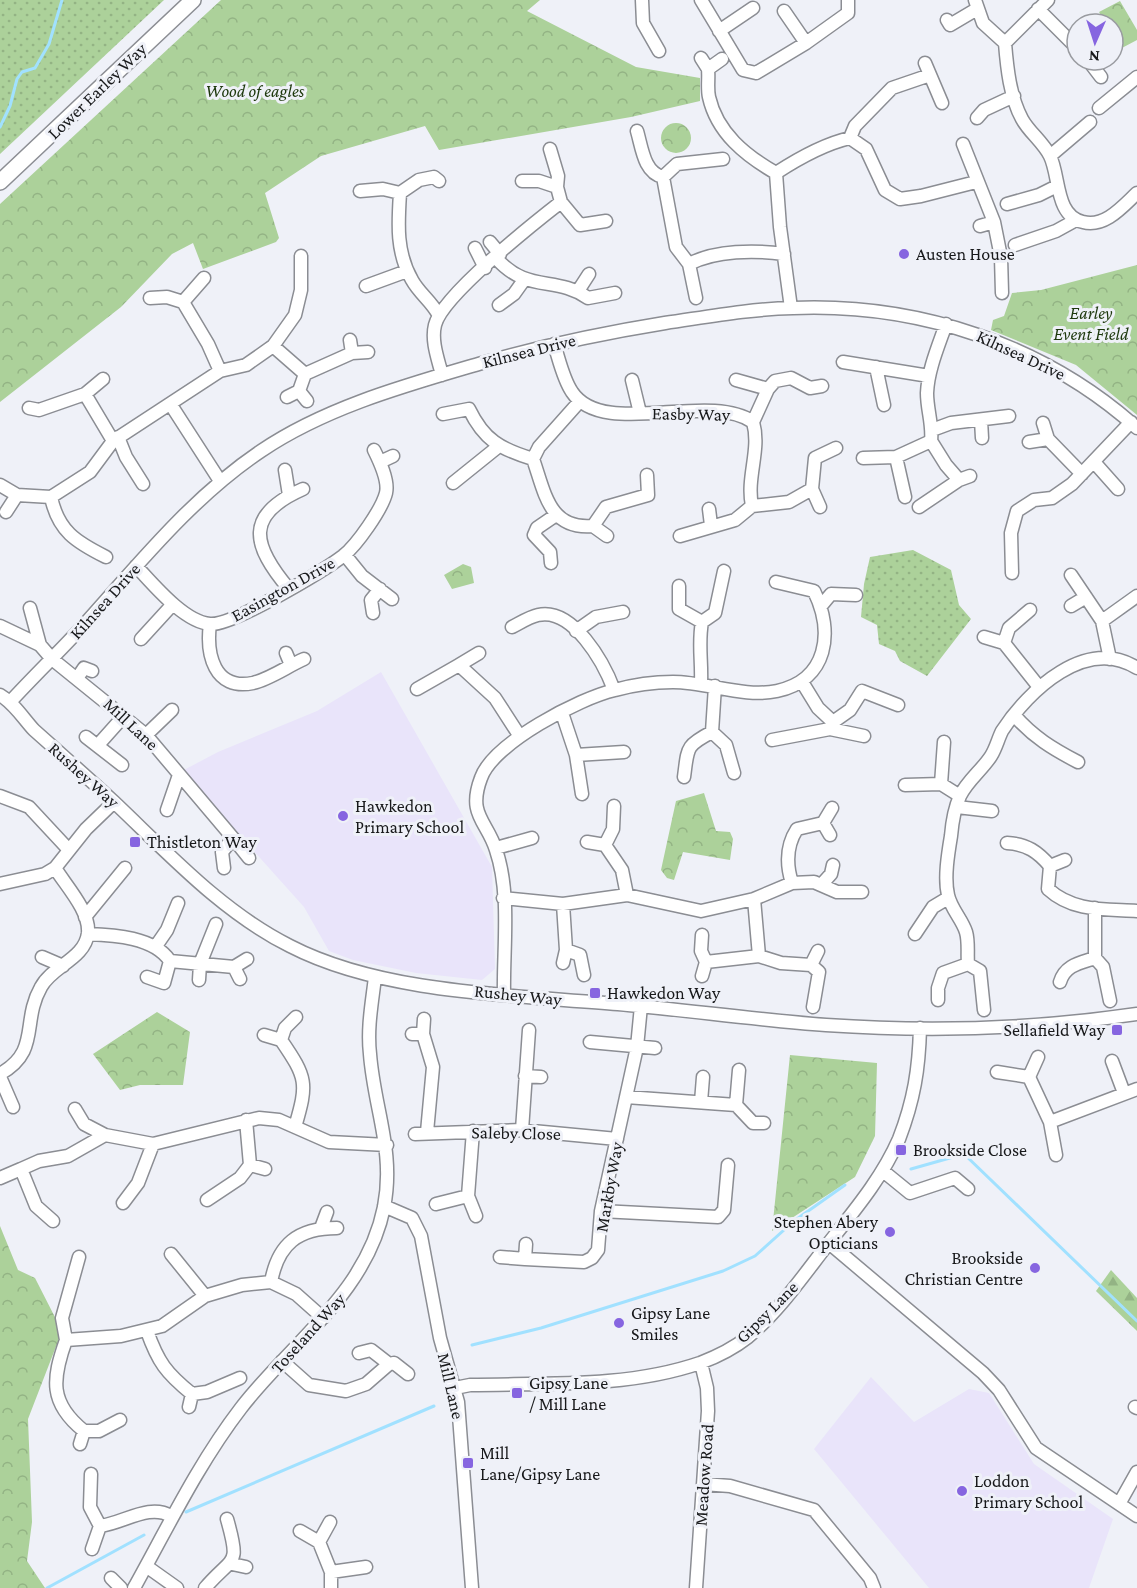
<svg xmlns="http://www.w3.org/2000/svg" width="1137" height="1588" viewBox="0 0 1137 1588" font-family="'Crimson Pro',serif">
	<defs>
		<pattern id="grass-dots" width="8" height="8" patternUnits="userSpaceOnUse" patternTransform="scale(1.5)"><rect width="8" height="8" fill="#acd19a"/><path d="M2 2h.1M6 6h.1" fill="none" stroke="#93b384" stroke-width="1.8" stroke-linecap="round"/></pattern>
		<pattern id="forest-firs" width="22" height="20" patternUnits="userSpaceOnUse" patternTransform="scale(1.5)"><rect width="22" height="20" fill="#acd19a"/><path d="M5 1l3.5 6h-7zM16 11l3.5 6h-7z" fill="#93b384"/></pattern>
		<pattern id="park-crowns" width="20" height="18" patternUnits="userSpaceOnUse" patternTransform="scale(1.5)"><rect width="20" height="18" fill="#acd19a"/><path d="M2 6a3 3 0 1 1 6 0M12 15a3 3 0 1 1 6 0" fill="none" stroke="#93b384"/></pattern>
	</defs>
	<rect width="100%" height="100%" fill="#eff1f8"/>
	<path fill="#e9e4fa" d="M381 672 492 867 495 969 482 980 416 973 353 960 329 951 304 907 182 771 218 752 317 711Z
		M871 1377 914 1422 969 1389 989 1393 1034 1464 1113 1519 1089 1588H929L814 1449Z"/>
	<path fill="url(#grass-dots)" d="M0 0H164L0 154Z
		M913 550 951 570 959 605 971 619 927 676 900 661 895 651 879 644 877 625 861 617 864 584 870 557Z"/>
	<path fill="url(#forest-firs)" d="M1111 1270 1137 1298V1331L1096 1291Z"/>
	<path fill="url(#park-crowns)" d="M221 0H540L527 11 636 67 700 78V101L631 117 439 150 425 126 321 156 265 193 279 238 276 242 203 269 193 243 172 254 121 307 0 402V204Z
		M1120 1 1137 30V40L1120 49 1113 37V24H1106L1099 12Z
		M661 138a15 15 0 1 1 30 0a15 15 0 1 1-30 0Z
		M1137 265V415L1076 365 991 330 993 320 1004 316 1012 293 1041 290Z
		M463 564 471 567 474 583 452 589 444 575Z
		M704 793 716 831 730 832 733 839 730 860 683 852 674 880 667 878 661 870 676 801Z
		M157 1012 190 1032 183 1085H140L120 1090 93 1054Z
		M790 1055 877 1063 875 1136 855 1177 772 1231Z
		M0 1226 18 1270 35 1278 62 1331 28 1419 32 1522 27 1561 45 1588H0Z"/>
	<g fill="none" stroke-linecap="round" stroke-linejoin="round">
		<path stroke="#a1e1ff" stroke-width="3" d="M0 127 10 106 17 79 22 72 35 68 49 44 62 0
			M911 1169 964 1154 1137 1321
			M472 1345 541 1328 723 1271 755 1256 794 1221 845 1185
			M186 1512 434 1406
			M47 1588 144 1535"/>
		<defs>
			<path id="minor" d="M642 0 643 23 659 51
				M701 0 743 70 756 73 806 43 848 13V0
				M975 0 983 23 1005 43
				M1048 0 1005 43C1007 68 1010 97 1022 119 1029 132 1043 142 1050 156 1060 176 1055 216 1083 222 1105 228 1123 206 1137 193
				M1038 9 1077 48
				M784 11 806 43
				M947 20 950 25 977 9
				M719 31 753 8
				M701 58 708 69
				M722 59 708 69C709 78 707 88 709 97 717 133 746 156 776 173
				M1088 60 1101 77
				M925 63 942 103
				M1099 108 1137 77
				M977 118 984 110 1014 96
				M637 131C642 148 644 173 663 177
				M850 138 855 126 892 88 930 75
				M963 144 994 222 1001 257 1002 293
				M550 149 558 176 557 187
				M1050 156 1090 122
				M776 173C799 158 824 144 850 138L866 149 885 190 900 199 921 196 976 182
				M776 173 780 227 791 308
				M663 177 676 247 689 264C716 250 755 250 784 254
				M663 177 677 164 723 159
				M360 191 383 189 400 193
				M561 202 580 225 606 221
				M1007 204 1039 195 1057 186
				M980 226 994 222
				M490 242 500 254
				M1015 245 1056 231 1076 220
				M475 248 485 268
				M496 258C528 294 555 275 588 298L615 293
				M689 264 696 298
				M204 278 183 302 208 344 220 371
				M366 286 407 271
				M578 291 589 274
				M150 298 167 297 183 302
				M499 305 514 294 524 280
				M438 314C431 301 419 293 412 280 396 252 398 224 400 193L419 180 434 177 439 181
				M946 324C938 347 928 370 927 393 927 410 933 425 931 441L946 465 959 480 970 476
				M350 340 352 353
				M554 344C559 359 563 379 572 392 603 439 708 391 753 422 761 450 746 477 752 506L735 520 680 536
				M273 346 305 374 352 353 368 352
				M843 362 929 376
				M876 367 884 405
				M305 374 299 391 307 401
				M442 375C438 359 431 341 435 325 442 296 534 223 561 202L557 187 539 181H522
				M632 380 640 413
				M736 380 768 389
				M85 394 103 379
				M287 397 299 391
				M580 401 539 447 533 459C545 493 549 530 593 526L606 507 648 495 647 475
				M171 405 220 481
				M29 408 39 410 85 394 113 441
				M443 414 469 409C484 440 500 449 533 459
				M981 420 982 438
				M753 422 768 389 775 381 791 378 810 388 822 386
				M1043 423 1048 439
				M932 430 951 423 1009 416
				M118 437 126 457 143 484
				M1029 442 1048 439 1082 474
				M896 457 905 497
				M863 458 896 457 931 441
				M380 462 393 456
				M1094 462 1118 489
				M285 470 289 495
				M453 483 499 446
				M0 485 17 495 51 497 90 472 113 441 220 371 246 365 273 346 295 315 301 290V256
				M812 489 815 458 836 448
				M51 497C58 531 76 542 106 557
				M752 506 789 502 812 489 820 507
				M919 507 959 480
				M709 509 711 525
				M6 512 17 495
				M593 526 607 536
				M345 555 362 576 392 599
				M551 563 550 552 534 535 537 528 556 515
				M136 566C153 584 184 622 210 624 232 626 323 571 343 556 357 545 382 509 386 493 389 480 379 460 374 450
				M1012 573 1011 533 1017 511 1034 500 1052 498 1072 484 1131 422
				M1071 575 1102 621 1110 659
				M679 586V609L702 622
				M289 589C252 545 244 515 303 489
				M821 606 831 594 856 595
				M1071 606 1086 597
				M30 608 40 645
				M1030 610 1009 628 1004 643 1039 687
				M373 613 371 600 380 589
				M1102 621 1137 596
				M210 624C206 654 214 691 253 683 270 679 288 666 304 659
				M0 626 40 645 52 659 146 735 233 838 222 852 224 868
				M512 627C520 623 529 617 538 615 573 607 604 663 614 690
				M576 631 596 617 623 612
				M984 637 1004 643
				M141 639 173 604
				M286 653 291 665
				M459 665 479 653
				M78 677 84 668 92 671
				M802 682 818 708 833 722 830 729
				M701 683C702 661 698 643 702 622L715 613 724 571
				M417 689 459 665 495 698 519 735
				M0 695C14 703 23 718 34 730 61 754 88 778 114 802 169 854 222 912 290 946 383 994 514 995 618 1004 687 1010 757 1020 826 1025 929 1032 1035 1029 1137 1014
				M11 701C34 676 59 652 82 627 138 565 191 498 261 451 326 407 407 385 482 363 542 346 603 333 665 323 707 317 749 309 793 308 918 303 1043 344 1137 428
				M562 713 576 755 582 794
				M1014 715C1033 737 1053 749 1078 762
				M833 722 850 710 862 691 898 705
				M712 732 726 745 734 773
				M146 735 172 710
				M86 737 122 765
				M772 740 830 729 864 736
				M944 742 941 784 960 796
				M98 745 123 717
				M576 755 624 752
				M684 777C688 748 685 746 712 732L715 686
				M905 785 941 784
				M0 796 29 807 69 850
				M614 806 613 829 605 845 622 870 627 895
				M957 807 992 811
				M167 810 179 775
				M823 823 832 808
				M233 838 249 858
				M587 842 605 845
				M1007 843C1027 844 1038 852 1050 866L1048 889C1073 912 1105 909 1137 911
				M496 848 532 838
				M1050 866 1065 860
				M792 883 814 882 837 892H862
				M0 884 45 874 55 868 86 829 114 802
				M822 884 831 874 833 865
				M503 898 563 904 627 895 701 911 754 899 792 883C786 864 786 846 797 829L823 823 830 835
				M754 899 759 956 781 963 811 965 819 972 813 1007
				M85 917 125 868
				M88 934C114 935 154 937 170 961L234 967 247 959
				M915 934 933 907 948 898
				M702 935 701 951 706 962 759 956
				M156 946 167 930 178 903
				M566 950 580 955 584 975
				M42 957 63 966
				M1095 958 1103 967 1110 1001
				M563 963 566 950 563 904
				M968 964 980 971 984 1010
				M811 965 818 951
				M234 967 240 979
				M702 976 706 962
				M147 977 164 983 170 961
				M199 980 200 964 216 924
				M1060 982C1065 965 1080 963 1095 958V908
				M504 994C503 948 511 894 496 850 487 821 467 815 481 778 493 743 580 698 615 690 633 685 654 682 673 682 707 682 744 698 777 691 828 680 834 632 814 591L776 582
				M938 1000V988L943 973 968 964C967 955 969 942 966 932 962 919 951 909 948 895 944 878 948 854 951 836 952 824 955 807 960 796 967 781 982 770 991 756 996 748 998 739 1002 731 1029 690 1086 636 1137 668
				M412 1034H423L433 1067 427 1132
				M423 1034 424 1019
				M264 1035 281 1040
				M590 1042 655 1048
				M1112 1061 1124 1093
				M997 1072 1029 1077 1050 1122
				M0 1074C41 1051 21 1022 41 987 52 966 85 959 88 933 90 911 66 886 55 868
				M525 1076 541 1077
				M0 1077 13 1107
				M1029 1077 1038 1057
				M626 1097 736 1105 739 1070
				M701 1102 703 1077
				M736 1105 753 1123H764
				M75 1109 84 1124 105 1135 153 1144 259 1118 279 1120 329 1142 387 1145
				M295 1127C308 1083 307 1078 281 1040L285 1028 296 1017
				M522 1130 529 1030
				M415 1134 522 1130 617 1139
				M1056 1155 1050 1122 1137 1089
				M250 1165 265 1169
				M883 1171 910 1193 955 1178 968 1189
				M0 1178 21 1169
				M468 1196 476 1216
				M207 1200 240 1178 250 1165 246 1120
				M123 1203 138 1183 153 1144
				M436 1204 468 1196 473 1131
				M384 1206 412 1218 421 1236 440 1338 458 1402 472 1588
				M601 1211 718 1217 724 1210 728 1165
				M53 1221 36 1206 21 1169 39 1161 68 1156 105 1135
				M321 1228 327 1212
				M829 1243 983 1373 999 1390 1036 1448 1137 1516
				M526 1244 525 1259 584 1262 592 1258 598 1250 601 1211 637 1047 641 1006
				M171 1254 205 1296
				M79 1257 62 1318 66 1340 121 1336 162 1326 205 1296 242 1285 271 1282 296 1294 323 1318
				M500 1257 525 1259
				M271 1282C278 1244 298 1228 337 1228
				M147 1331C158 1362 166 1373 192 1394L207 1392 240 1378
				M66 1340C52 1379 49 1403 84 1431H99L120 1420
				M282 1361 309 1385 346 1391 366 1384 389 1364 371 1350 359 1353
				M389 1364 394 1363 408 1374
				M455 1388 470 1385C546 1383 627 1388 700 1363 716 1357 734 1348 748 1337 779 1311 803 1276 828 1244 854 1211 882 1178 899 1139 914 1100 919 1069 920 1028
				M189 1407 192 1394
				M1135 1407 1137 1408
				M80 1444 84 1431
				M91 1474 90 1507 100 1526
				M703 1484 730 1486 814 1510 870 1578 874 1588
				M1119 1504 1137 1472
				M300 1531 319 1542 331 1572V1588
				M319 1542 330 1522
				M92 1549 100 1526C124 1523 149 1503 171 1516
				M232 1564 246 1567
				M146 1566 177 1588
				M331 1572 366 1567
				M111 1578 121 1588
				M134 1588C168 1527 198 1464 241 1408 291 1343 367 1293 384 1207 395 1151 374 1108 370 1054 367 1028 372 1003 375 977
				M205 1588C233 1555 241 1568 227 1519
				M696 1588 708 1411 707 1388 701 1363"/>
			<path id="major" d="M0 182 193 0"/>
		</defs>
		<use href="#minor" stroke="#8b8d93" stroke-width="15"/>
		<use href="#major" stroke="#8b8d93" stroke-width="18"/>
		<use href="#minor" stroke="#fff" stroke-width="12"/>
		<use href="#major" stroke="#fff" stroke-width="15"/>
	</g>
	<g fill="#8665e0" stroke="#eff1f8" stroke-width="2">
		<circle cx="904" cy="254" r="6"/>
		<circle cx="343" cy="816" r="6"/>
		<rect x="129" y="836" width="12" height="12" rx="3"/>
		<rect x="589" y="987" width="12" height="12" rx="3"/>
		<rect x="1111" y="1024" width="12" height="12" rx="3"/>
		<rect x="895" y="1144" width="12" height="12" rx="3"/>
		<circle cx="890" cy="1232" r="6"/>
		<circle cx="1035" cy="1268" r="6"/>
		<circle cx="619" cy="1323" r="6"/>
		<rect x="511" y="1387" width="12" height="12" rx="3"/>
		<rect x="462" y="1457" width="12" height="12" rx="3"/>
		<circle cx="962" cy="1491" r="6"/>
	</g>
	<g text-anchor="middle" stroke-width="6" stroke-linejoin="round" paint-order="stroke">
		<g font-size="18" fill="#18191b" stroke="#eff1f8">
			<text transform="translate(97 91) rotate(-44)" y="6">Lower Earley Way</text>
			<text transform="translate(529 351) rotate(-14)" y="6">Kilnsea Drive</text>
			<text transform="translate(1021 355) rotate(25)" y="6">Kilnsea Drive</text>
			<text transform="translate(691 414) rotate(1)" y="6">Easby Way</text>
			<text transform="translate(283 589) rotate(-29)" y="6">Easington Drive</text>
			<text transform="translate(105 601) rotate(-48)" y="6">Kilnsea Drive</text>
			<text transform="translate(131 724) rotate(43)" y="6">Mill Lane</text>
			<text transform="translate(84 775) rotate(42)" y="6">Rushey Way</text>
			<text transform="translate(518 995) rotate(6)" y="6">Rushey Way</text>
			<text transform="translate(516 1133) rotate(1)" y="6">Saleby Close</text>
			<text transform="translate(609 1187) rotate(-80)" y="6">Markby Way</text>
			<text transform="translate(767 1312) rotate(-45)" y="6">Gipsy Lane</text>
			<text transform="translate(308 1333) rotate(-48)" y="6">Toseland Way</text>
			<text transform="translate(451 1386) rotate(77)" y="6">Mill Lane</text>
			<text transform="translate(704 1475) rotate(-86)" y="6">Meadow Road</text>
		</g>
		<g font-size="18" font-style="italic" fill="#1d380c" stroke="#eff1f8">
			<text x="255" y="97">Wood of eagles</text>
			<text x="1091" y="319">Earley<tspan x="1091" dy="21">Event Field</tspan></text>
		</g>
		<g font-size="18" fill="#18191b" stroke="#eff1f8" text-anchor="start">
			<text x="916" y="260">Austen House</text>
			<text x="355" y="812">Hawkedon<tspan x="355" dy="21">Primary School</tspan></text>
			<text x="147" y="848">Thistleton Way</text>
			<text x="607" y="999">Hawkedon Way</text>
			<text x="1105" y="1036" text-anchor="end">Sellafield Way</text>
			<text x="913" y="1156">Brookside Close</text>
			<text x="878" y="1228" text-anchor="end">Stephen Abery<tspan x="878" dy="21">Opticians</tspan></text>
			<text x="1023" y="1264" text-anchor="end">Brookside<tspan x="1023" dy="21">Christian Centre</tspan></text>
			<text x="631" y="1319">Gipsy Lane<tspan x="631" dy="21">Smiles</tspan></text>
			<text x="529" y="1389">Gipsy Lane<tspan x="529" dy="21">/ Mill Lane</tspan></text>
			<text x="480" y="1459">Mill<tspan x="480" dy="21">Lane/Gipsy Lane</tspan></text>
			<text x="974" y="1487">Loddon<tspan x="974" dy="21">Primary School</tspan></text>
		</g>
	</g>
	<g transform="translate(1095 42) rotate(183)"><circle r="28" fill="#eff1f8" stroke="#999ba0" stroke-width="1.5"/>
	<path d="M0-4.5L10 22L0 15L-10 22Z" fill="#8665e0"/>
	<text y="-9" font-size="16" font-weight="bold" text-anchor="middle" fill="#18191b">N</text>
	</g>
</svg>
